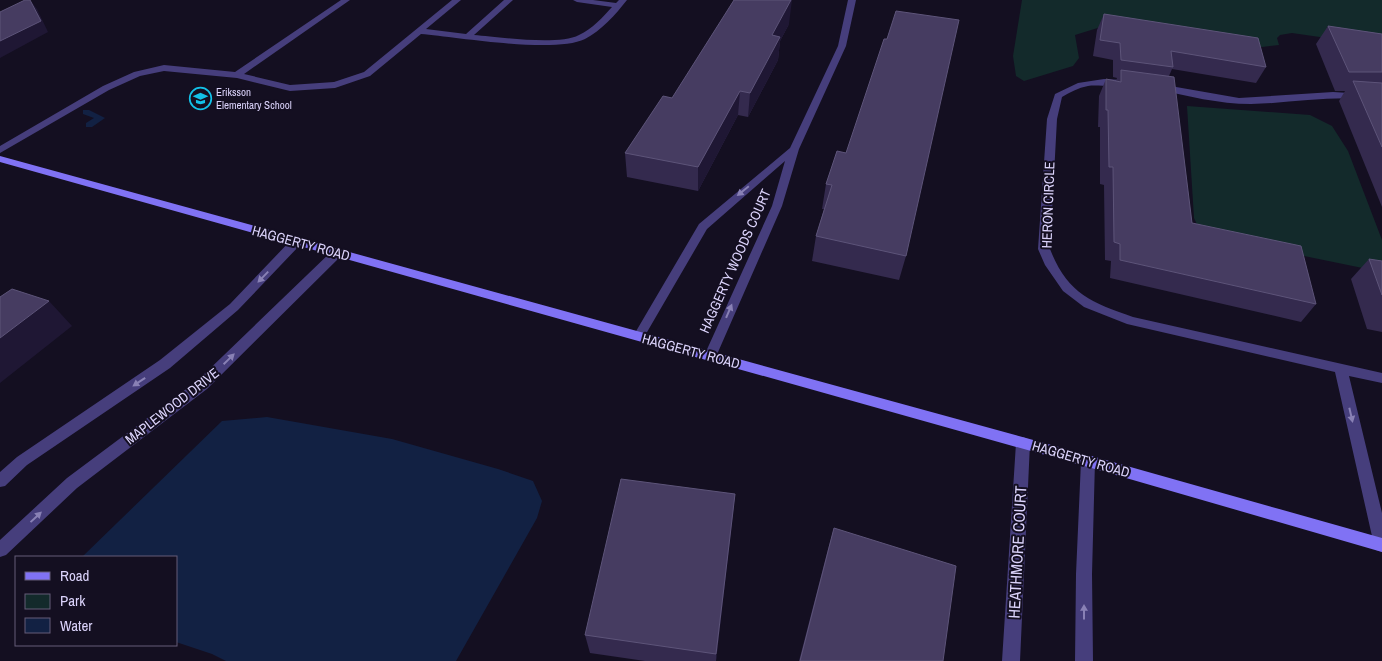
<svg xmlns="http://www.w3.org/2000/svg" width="1382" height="661" viewBox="0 0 1382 661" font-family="'Archivo Narrow',sans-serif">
	<rect width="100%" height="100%" fill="#140f21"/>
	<path fill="#132a2b" d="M1022 0H1382V46L1292 33 1280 35 1277 38 1279 45 1262 47 1178 34 1104 26 1075 35 1079 58 1073 66 1024 81 1016 76 1013 56Z
		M1187 106 1310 115 1332 126 1348 151 1382 240V272L1202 235 1194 218Z"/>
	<path fill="#122143" d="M267 417 392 439 498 469 533 481 542 501 537 518 456 661H226L212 654 176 642V557H82L222 421Z"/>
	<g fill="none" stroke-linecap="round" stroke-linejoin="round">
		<path fill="#122143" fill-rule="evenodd" d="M83 110H89L105 118 92 127H86V123L94 118 83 114Z"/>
		<path fill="#463e7c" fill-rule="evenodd" d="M341 0H350L244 74 290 85 334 82 364 72 452 0H461L426 29 466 34 504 0H513L474 35C499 37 558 46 579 35 592 29 603 17 612 7L577 2 573 0H593L616 3 619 0H627C616 14 601 31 585 39 554 54 458 37 421 34L370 76 335 88 290 91 237 78 164 71 140 76 109 90 0 153V146L103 86 134 72 164 65 235 72Z"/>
		<path fill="#463e7c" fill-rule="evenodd" d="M848 0H856L846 46 799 149 782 206 715 359H705L704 356 772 206 785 161 707 229 643 339H635L633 336 635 333 699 224 790 148 838 46Z
			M1104 79 1122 80 1126 83C1118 89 1098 84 1088 86 1078 88 1070 92 1062 97L1057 119 1050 249C1067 293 1090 302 1133 317L1382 373V383L1349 376 1382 513V552L1376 550 1374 545 1335 372 1127 324 1084 307 1063 291 1045 265 1038 249 1047 119 1055 94 1078 83Z
			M1159 84 1239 98 1333 92 1382 95V101C1338 94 1295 103 1251 104 1219 104 1187 96 1156 89L1155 87Z
			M296 238 302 242 300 245 238 310 170 368 27 465 5 486 0 487V472L17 457 160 360 230 304 292 239Z
			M337 249 341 250 343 253 341 256 207 389 77 488 6 555 0 557V540L67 478 197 381 333 250Z
			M1023 437 1028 439 1030 443 1020 661H1002L1016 443 1018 439Z
			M1088 455 1093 457 1095 461 1092 574 1093 661H1075L1076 574 1081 461 1083 457Z"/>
		<path fill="#8072f4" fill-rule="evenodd" d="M0 156 1088 455 1382 538V552L1088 467 0 162Z"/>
	</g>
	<path fill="#342a4e" d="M1104 14 1266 67 1256 83 1172 69 1169 76 1192 223 1316 304 1301 322 1110 278 1111 261 1105 260 1104 185 1100 184V127H1098L1099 96 1106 79 1116 81 1117 78 1113 77V60L1093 56 1097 30Z
		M789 24 780 41 778 60 748 117 738 115 698 191 627 177 625 153 672 98Z
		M1328 26 1382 34V207L1339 101 1345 91H1335L1316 44Z
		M837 151 906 256 899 280 812 261 816 236 824 209H822L826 184Z
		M1369 259 1382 261V332L1367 329 1351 279Z
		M735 494 716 661H645L590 653 585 635Z
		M834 528 943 661H799L828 549Z"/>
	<path fill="#1f1734" d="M30 0 37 9 48 32 0 58V41Z
		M791 0H792L789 24 780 41 778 60 748 117 750 93 772 35Z
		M740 91 738 115 698 191V167Z
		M49 301 72 326 0 383V338Z
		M735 494 733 516 716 661V654Z"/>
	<path fill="#463c61" stroke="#5d5479" d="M25 0H30L41 21 0 41V12Z
		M734 0H791L772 35 780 37 750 93 740 91 698 167 625 153 663 96 672 98Z
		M896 11 959 20 906 256 816 236 832 185 826 184 837 151 846 153 884 39H887Z
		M1104 14 1258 38 1266 67 1171 51 1173 67 1121 60 1120 43 1100 40Z
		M1328 26 1382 34V72H1349Z
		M1121 70 1174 77 1192 223 1301 246 1316 304 1120 260V244L1114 242 1113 167H1109L1108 110H1106V79L1121 82Z
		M1353 81 1382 83V147Z
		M1369 259 1382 261V295Z
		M12 289 49 301 0 338V297Z
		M621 479 735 494 716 654 585 635Z
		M834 528 956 566 943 661H800Z"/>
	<defs><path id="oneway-solid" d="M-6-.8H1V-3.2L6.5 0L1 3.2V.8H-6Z" transform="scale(1.25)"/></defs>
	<g fill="#8981b5">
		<use href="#oneway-solid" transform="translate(743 191) rotate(141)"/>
		<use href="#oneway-solid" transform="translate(263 277) rotate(134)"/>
		<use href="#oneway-solid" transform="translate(729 311) rotate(-67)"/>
		<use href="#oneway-solid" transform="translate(229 359) rotate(-44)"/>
		<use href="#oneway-solid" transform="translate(139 382) rotate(146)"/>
		<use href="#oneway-solid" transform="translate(1351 415) rotate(77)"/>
		<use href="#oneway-solid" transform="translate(36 517) rotate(-43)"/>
		<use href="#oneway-solid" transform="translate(1084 612) rotate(-90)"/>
	</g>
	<defs>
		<symbol id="school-ring" viewBox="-11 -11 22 22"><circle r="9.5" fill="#140f21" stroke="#13c1e8" stroke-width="1.5"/><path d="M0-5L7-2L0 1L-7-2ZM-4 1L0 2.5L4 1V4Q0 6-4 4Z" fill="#13c1e8"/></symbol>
	</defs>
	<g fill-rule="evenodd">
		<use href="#school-ring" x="188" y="86" width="25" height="25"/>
	</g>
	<g text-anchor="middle" stroke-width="4" stroke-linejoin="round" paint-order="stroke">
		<g font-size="11" fill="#dbd3fb" stroke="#140f21" text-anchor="start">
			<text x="216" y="96">Eriksson<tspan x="216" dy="13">Elementary School</tspan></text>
		</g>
		<g font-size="14" fill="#dbd3fb" stroke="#140f21">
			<text transform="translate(1048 205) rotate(-88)" y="5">HERON CIRCLE</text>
			<text transform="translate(301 243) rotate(15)" y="5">HAGGERTY ROAD</text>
			<text transform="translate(735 261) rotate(-66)" y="5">HAGGERTY WOODS COURT</text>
			<text transform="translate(691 351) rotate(15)" y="5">HAGGERTY ROAD</text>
			<text transform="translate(172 406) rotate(-38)" y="5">MAPLEWOOD DRIVE</text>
			<text transform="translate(1081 459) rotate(16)" y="5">HAGGERTY ROAD</text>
		</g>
		<g font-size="16" fill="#dbd3fb" stroke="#140f21">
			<text transform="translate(1017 552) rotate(-87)" y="6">HEATHMORE COURT</text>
		</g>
	</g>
	<rect x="15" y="556" width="162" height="90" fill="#140f21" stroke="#645d78"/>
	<rect x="25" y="572" width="25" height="8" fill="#8072f4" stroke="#645d78"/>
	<text x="60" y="581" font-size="15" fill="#dbd3fb">Road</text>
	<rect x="25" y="594" width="25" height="15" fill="#132a2b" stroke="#645d78"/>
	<text x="60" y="606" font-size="15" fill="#dbd3fb">Park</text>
	<rect x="25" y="618" width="25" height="15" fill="#122143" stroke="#645d78"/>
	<text x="60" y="631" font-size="15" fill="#dbd3fb">Water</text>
</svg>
